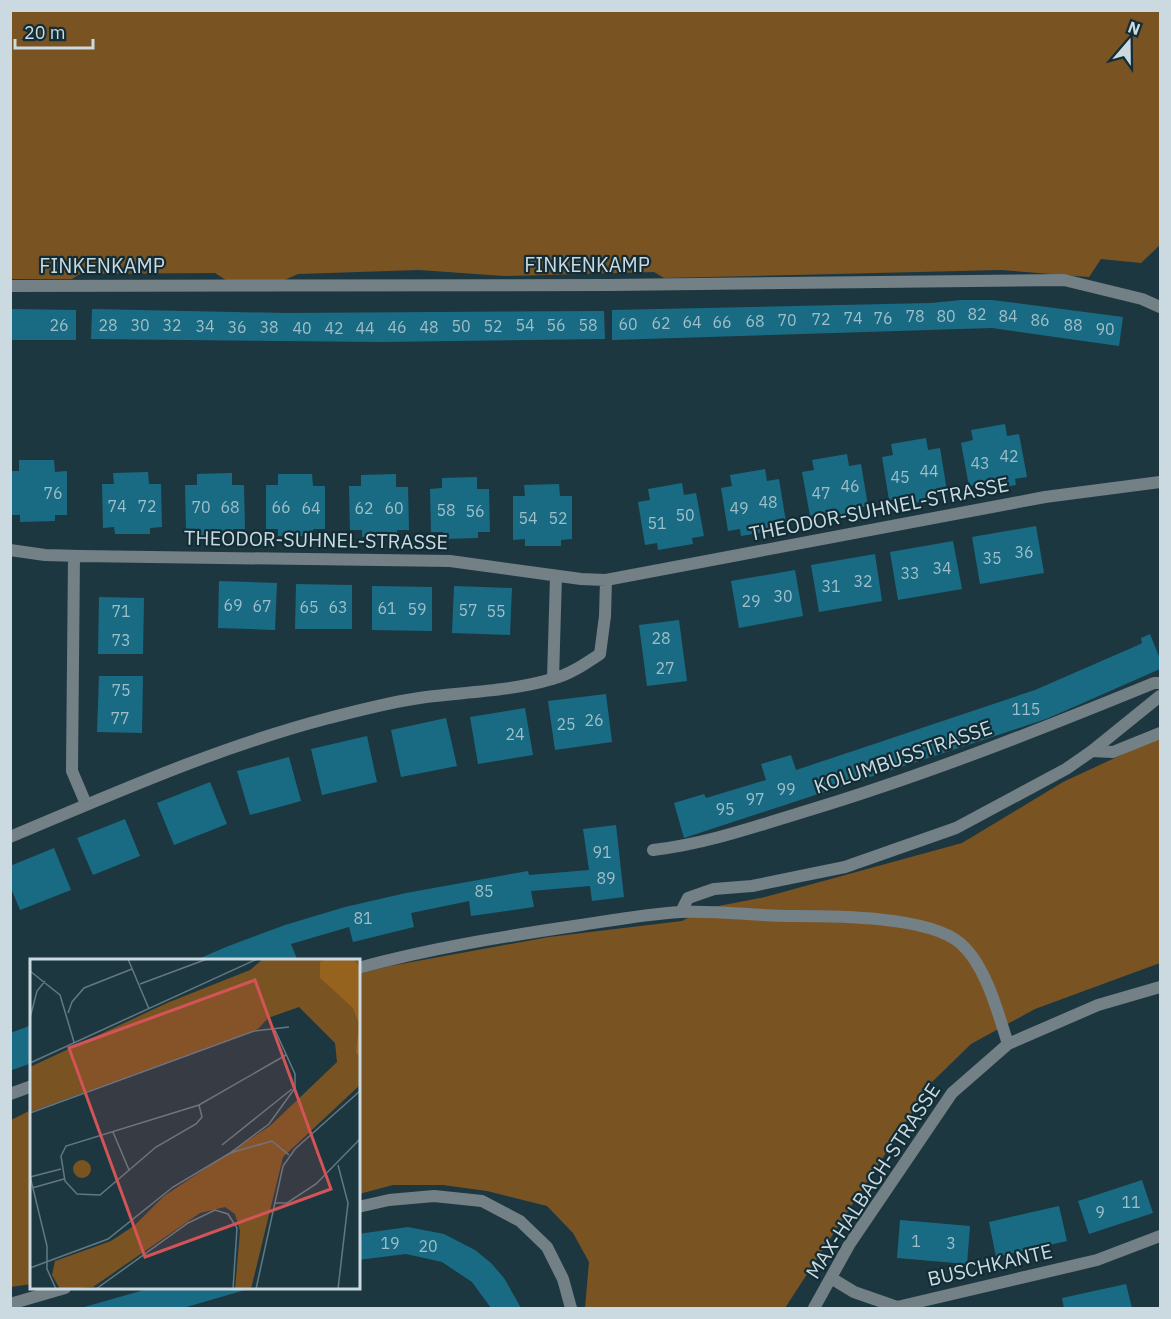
<svg xmlns="http://www.w3.org/2000/svg" width="1171" height="1319" viewBox="0 0 1171 1319" font-family="'IBM Plex Sans',sans-serif">
	<rect width="100%" height="100%" fill="#1d3741"/>
	<path fill="#7a5322" d="M11 11H1160V245L1141 263 1101 259 1089 277 1001 270 664 278 654 272 504 276 419 270 298 274 280 282H229L215 273 80 274 72 279H11Z
		M1160 737V963L1035 1009 971 1044 932 1082 785 1308H585L589 1262 573 1233 547 1206 487 1191 443 1185H393L359 1194 358 974 390 966 549 937 682 921 708 908 765 897 962 843 1063 782Z
		M31 1110V1284L11 1287V1120Z"/>
	<path fill="#196b83" d="M961 300H992L1123 317 1119 346 992 328 612 340V310L931 303Z
		M10 309 76 310V340H10Z
		M92 309 286 313 604 311 605 339 381 342 91 339Z
		M1005 424 1007 436 1019 434 1027 477 1015 479 1016 485 981 491 980 484 969 486 961 443 973 440 971 430Z
		M926 438 928 450 940 448 947 491 936 493 937 499 920 502 902 505 901 498 889 500 882 457 893 455 891 444Z
		M847 454 849 466 861 464 868 506 856 508 857 515 823 520 821 514 810 516 802 472 814 470 812 460Z
		M19 460H54L55 472 67 471V515H55V521L20 522V515H10V471H19Z
		M765 469 767 481 779 479 786 522 774 524 775 530 741 536 740 529 728 531 721 488 732 486 730 475Z
		M148 472 149 484H161L162 527 150 528V534H115L114 527 103 528 102 484H114L113 473Z
		M232 473V485H244L245 529H233V535L198 536V529H186L185 485H197V474Z
		M278 474H312L313 486H325V529H313L314 536H278V529H266V485H278Z
		M396 474V487H408L409 530H397V536L362 537V530H350L349 486H361V475Z
		M477 477V489H489L490 532H478V538L443 539V532H431L430 489 442 488V478Z
		M682 483 684 495 696 493 704 536 692 538 693 544 658 550 657 543 645 545 638 502 650 500 648 489Z
		M559 484 560 496H572V539L561 540V546H525V539L513 540V496H525L524 485Z
		M1036 526 1044 573 980 584 972 537Z
		M953 541 962 589 898 600 890 552Z
		M875 554 882 601 819 612 811 565Z
		M795 570 803 616 739 628 731 581Z
		M219 581 277 583 275 630 218 628Z
		M296 584 352 585V629H295Z
		M372 586 432 587V631L372 630Z
		M454 586 512 588 510 635 452 633Z
		M99 597 144 598 143 654H98Z
		M679 620 687 681 647 686 639 625Z
		M1150 634 1160 659V669L1076 706 1046 719 986 739 684 838 674 803 704 794 706 798 766 780 761 764 791 755 796 770 871 745 1035 690 1136 646 1142 643 1141 638Z
		M99 676H143L142 733 97 732Z
		M606 694 612 742 555 750 548 701Z
		M525 708 533 755 478 764 470 717Z
		M446 718 457 766 401 777 391 730Z
		M367 736 377 782 322 795 311 749Z
		M289 757 301 801 250 815 237 771Z
		M210 782 227 824 174 845 157 803Z
		M125 819 140 856 93 875 77 838Z
		M616 825 624 897 592 901 590 886 531 891 534 907 471 916 469 901 411 913 414 927 353 942 349 927 291 944 297 959 293 960H196L226 947 285 925 345 907 406 893 528 871 529 875 589 870 583 829Z
		M54 848 71 890 20 910 10 886V866Z
		M32 1025V1063L12 1070 10 1065V1033Z
		M1142 1180 1153 1213 1089 1234 1078 1201Z
		M1059 1206 1067 1241 996 1257 989 1222Z
		M900 1220 970 1226 967 1264 897 1258Z
		M408 1227 444 1234 475 1250 491 1263 504 1278 521 1308H491L472 1282 442 1262 406 1254 358 1260V1234Z
		M1126 1284 1132 1308H1064L1062 1298Z
		M151 1288H252L183 1308H81Z"/>
	<g fill="none" stroke-linecap="round" stroke-linejoin="round">
		<path stroke="#738085" stroke-width="12" d="M1092 751 1113 752 1160 733"/>
		<path stroke="#738085" stroke-width="12" d="M10 286 610 285 1064 280 1142 299 1160 307
			M10 550 45 555 80 556 450 561 581 579 606 580 1045 497 1160 482
			M74 556 72 771 86 804
			M553 679 556 576
			M10 837C115 793 218 747 329 718 360 710 394 701 426 697 467 692 512 691 552 679 569 675 585 664 600 654L605 616 606 580
			M653 850C705 844 754 827 803 812 923 776 1039 730 1154 683H1160
			M681 912 688 898 714 889 752 886 845 867 956 828 1066 769 1092 751 1160 696
			M358 968C431 948 506 936 581 925 614 920 647 914 680 912 717 910 755 916 793 916 835 916 928 916 960 943 986 965 998 1013 1008 1044
			M10 1094 32 1086
			M358 1207 389 1200 434 1196 482 1201 520 1221 547 1247 563 1279 571 1308
			M831 1278 854 1292 897 1307 1097 1260 1160 1236
			M10 1304 65 1288
			M814 1308 849 1245 952 1093 1008 1044 1098 1005 1160 987"/>
	</g>
	<g text-anchor="middle" stroke-width="4.5" stroke-linejoin="round" paint-order="stroke">
		<g font-size="16" fill="#9ebec9">
			<text x="977" y="320">82</text>
			<text x="915" y="322">78</text>
			<text x="946" y="322">80</text>
			<text x="1008" y="322">84</text>
			<text x="853" y="324">74</text>
			<text x="883" y="324">76</text>
			<text x="821" y="325">72</text>
			<text x="787" y="326">70</text>
			<text x="1040" y="326">86</text>
			<text x="755" y="327">68</text>
			<text x="692" y="328">64</text>
			<text x="722" y="328">66</text>
			<text x="661" y="329">62</text>
			<text x="628" y="330">60</text>
			<text x="59" y="331">26</text>
			<text x="108" y="331">28</text>
			<text x="140" y="331">30</text>
			<text x="172" y="331">32</text>
			<text x="525" y="331">54</text>
			<text x="556" y="331">56</text>
			<text x="588" y="331">58</text>
			<text x="1073" y="331">88</text>
			<text x="205" y="332">34</text>
			<text x="461" y="332">50</text>
			<text x="493" y="332">52</text>
			<text x="237" y="333">36</text>
			<text x="269" y="333">38</text>
			<text x="397" y="333">46</text>
			<text x="429" y="333">48</text>
			<text x="302" y="334">40</text>
			<text x="334" y="334">42</text>
			<text x="365" y="334">44</text>
			<text x="1105" y="335">90</text>
			<text x="1009" y="462">42</text>
			<text x="980" y="469">43</text>
			<text x="929" y="477">44</text>
			<text x="900" y="483">45</text>
			<text x="850" y="492">46</text>
			<text x="53" y="499">76</text>
			<text x="821" y="499">47</text>
			<text x="768" y="508">48</text>
			<text x="117" y="512">74</text>
			<text x="147" y="512">72</text>
			<text x="201" y="513">70</text>
			<text x="230" y="513">68</text>
			<text x="281" y="513">66</text>
			<text x="311" y="514">64</text>
			<text x="364" y="514">62</text>
			<text x="394" y="514">60</text>
			<text x="739" y="514">49</text>
			<text x="446" y="516">58</text>
			<text x="475" y="517">56</text>
			<text x="685" y="521">50</text>
			<text x="528" y="524">54</text>
			<text x="558" y="524">52</text>
			<text x="657" y="529">51</text>
			<text x="1024" y="558">36</text>
			<text x="992" y="564">35</text>
			<text x="942" y="574">34</text>
			<text x="910" y="579">33</text>
			<text x="863" y="587">32</text>
			<text x="831" y="592">31</text>
			<text x="783" y="602">30</text>
			<text x="751" y="607">29</text>
			<text x="233" y="611">69</text>
			<text x="262" y="612">67</text>
			<text x="309" y="613">65</text>
			<text x="338" y="613">63</text>
			<text x="387" y="614">61</text>
			<text x="417" y="615">59</text>
			<text x="468" y="616">57</text>
			<text x="121" y="617">71</text>
			<text x="496" y="617">55</text>
			<text x="661" y="644">28</text>
			<text x="121" y="646">73</text>
			<text x="665" y="674">27</text>
			<text x="121" y="696">75</text>
			<text x="1026" y="715">115</text>
			<text x="120" y="724">77</text>
			<text x="594" y="726">26</text>
			<text x="566" y="730">25</text>
			<text x="515" y="740">24</text>
			<text x="786" y="795">99</text>
			<text x="755" y="805">97</text>
			<text x="725" y="815">95</text>
			<text x="602" y="858">91</text>
			<text x="606" y="884">89</text>
			<text x="484" y="897">85</text>
			<text x="363" y="924">81</text>
			<text x="1131" y="1208">11</text>
			<text x="1100" y="1218">9</text>
			<text x="916" y="1247">1</text>
			<text x="390" y="1249">19</text>
			<text x="951" y="1249">3</text>
			<text x="428" y="1252">20</text>
		</g>
		<g font-size="20" fill="#cbdae0" stroke="#122d36">
			<text x="587" y="272">FINKENKAMP</text>
			<text x="102" y="273">FINKENKAMP</text>
			<text transform="translate(879 509) rotate(-11)" y="7">THEODOR-SUHNEL-STRASSE</text>
			<text transform="translate(316 540) rotate(1)" y="7">THEODOR-SUHNEL-STRASSE</text>
			<text transform="translate(903 757) rotate(-19)" y="7">KOLUMBUSSTRASSE</text>
			<text transform="translate(873 1181) rotate(-57)" y="7">MAX-HALBACH-STRASSE</text>
			<text transform="translate(990 1265) rotate(-13)" y="7">BUSCHKANTE</text>
		</g>
	</g>
	<g transform="translate(30 959)">
		<rect width="330" height="330" fill="#1d3741"/>
		<path d="M233 0H330V126L253 198 221 330H205L210 272 205 255 195 248 170 254 63 328 30 330 22 316 25 302 81 282 105 266 134 237 240 167 307 103 305 84 269 48 238 59 228 70 0 153V108L137 44 220 11ZM43 210a9 9 0 1 1 18 0a9 9 0 1 1-18 0Z" fill="#7a5322"/>
		<path d="M298 0H324L330 9V98L326 93 329 65 323 49 290 19V3Z" fill="#96631f"/>
		<path fill="none" stroke="#637881" stroke-width="1.5" d="M98 0 119 50M0 12 30 36 44 83M110 25 177 0M38 54 42 43 54 29 102 10M0 59 7 32 15 22M0 104 227 0M169 146 172 158 166 165 126 188 70 236 47 235 35 222 31 197 36 187 169 146 256 96M0 154 224 72 259 68M83 173 99 211M192 186 262 130M200 194 239 165 265 129V115L245 71M0 217 17 287V310L26 330M0 218 31 210M2 229 34 220M245 244H257L286 225 330 180M0 309 78 280 143 228 200 194 242 182 259 196M66 330 158 264 185 251 198 255 207 269 203 330M226 330 253 207 265 190 330 132M308 330 318 244 308 206"/>
		<path fill="#d35456" fill-opacity="0.15" stroke="#d35456" stroke-width="3" d="M225 21 301 230 115 298 39 89Z"/>
		<rect width="330" height="330" fill="none" stroke="#cbdae0" stroke-width="3"/>
	</g>
	<rect width="1171" height="1319" fill="none" stroke="#cbdae0" stroke-width="24"/>
	<g transform="translate(1129 42) rotate(20)" stroke="#122d36" stroke-width="4.5" paint-order="stroke">
	<path d="M0-4.5L10 22L0 15L-10 22Z" fill="#cbdae0"/>
	<text y="-9" font-size="16" font-weight="bold" text-anchor="middle" fill="#cbdae0">N</text>
	</g>
	<path d="M15 39v9h78v-9" fill="none" stroke="#cbdae0" stroke-width="3"/>
	<text x="24" y="39" font-size="18" fill="#cbdae0" stroke="#122d36" stroke-width="4.5" paint-order="stroke">20 m</text>
</svg>
